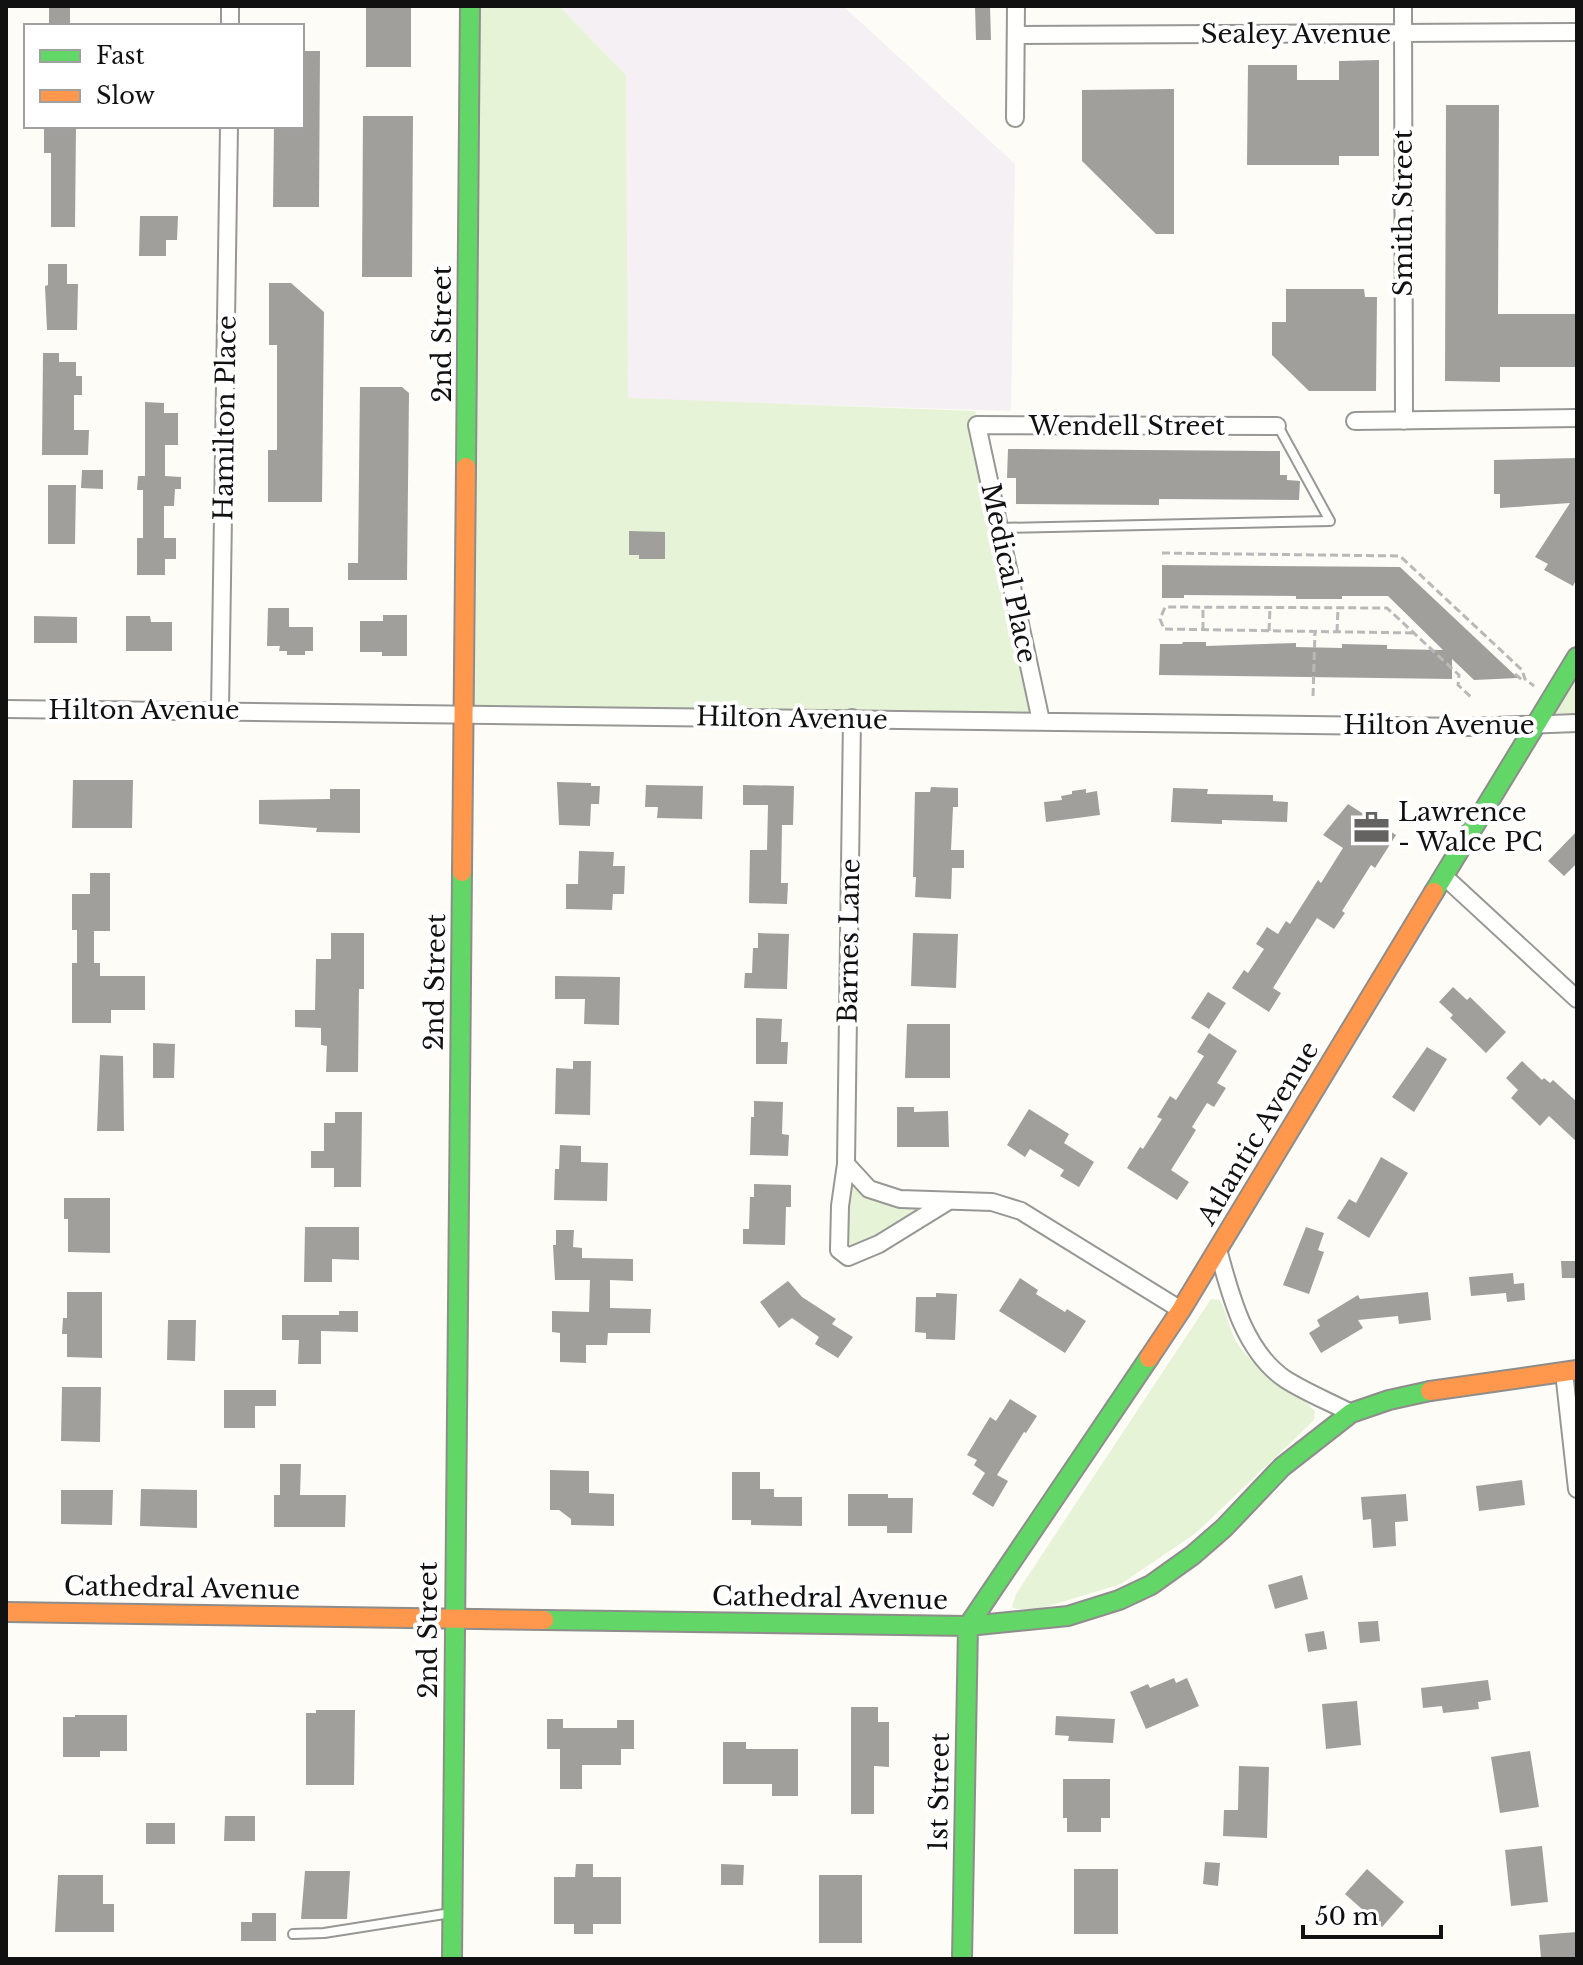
<svg xmlns="http://www.w3.org/2000/svg" width="1583" height="1965" viewBox="0 0 1583 1965" font-family="'Libre Baskerville',serif">
	<rect width="100%" height="100%" fill="#fdfcf7"/>
	<path fill="#f5f0f3" d="M559 6H843L1015 164 1011 411 627 399 626 75Z"/>
	<path fill="#e7f3d7" d="M474 6H559L626 75 628 398 975 411 1042 720 464 709Z
		M1577 673V716L1551 717Z
		M846 1164 870 1189 948 1201 848 1257 840 1206Z
		M1211 1299 1220 1300C1228 1314 1229 1333 1239 1346 1259 1374 1292 1387 1315 1411L1314 1420 1196 1533 1121 1584 1039 1609H1016L1012 1607 1016 1594Z"/>
	<path fill="#a19f9c" d="M49 6H70V26H49Z
		M366 6H411V67H366Z
		M975 6H990L991 40H976Z
		M302 51H320L319 207H273L274 126H302Z
		M1379 60V156H1339V165H1247L1248 65H1297V80H1339V61Z
		M1174 89V234H1156L1082 161V90Z
		M1446 105H1499L1498 314H1577V367H1500V382L1445 381Z
		M363 116H413L412 277H362Z
		M44 126H76L75 227H51V153H44Z
		M140 216H178L177 240H166V256H139Z
		M48 264H67V284H78L77 330H47L45 286 48 285Z
		M269 283H291L324 312 322 502H268V450H277V345H269Z
		M1286 289H1364L1365 297H1377L1376 391H1309L1272 355V322H1286Z
		M43 353H59V362H76V376H82V395H74V430H89L88 455H42Z
		M360 387H402L409 393 407 580H348V563H358Z
		M145 402 164 403V413H178V445H165V476L181 477V489H175L174 506H164V538H176V559H165V575H137V538H143V490H137L138 476H145Z
		M1008 449 1280 451V475H1287V480L1300 481 1299 500 1159 499V505L1016 504V478H1007Z
		M1577 458V578L1573 586 1544 570 1548 564 1535 557 1570 503 1500 508V494H1494V460Z
		M82 470H103V489L81 488Z
		M48 485H76L75 544H48Z
		M629 531 665 532V559H639V555H629Z
		M1162 565 1400 567 1518 678 1474 680 1452 659V679L1159 675 1160 644H1182L1183 642H1206V646L1296 643V647L1342 648V644L1387 645V649L1443 650 1388 596H1342V599H1296V596L1184 595V598H1162Z
		M268 608H289V627H313V651H305V655H287V651H279L280 646H267Z
		M383 615H407V656H382V652H360V621H383Z
		M34 616 77 617V643H34Z
		M126 616H150L151 622H172V651H126Z
		M73 780H133L132 828H72Z
		M557 782 591 783V786H600L599 804H591L590 826 559 825Z
		M646 785 703 786 702 819 657 818 658 807H645Z
		M743 785 794 786 793 825H782L781 883H788L787 904 749 903 750 850H767L768 805H743Z
		M931 787 958 788V807H953L951 850H964V868H952L951 899 915 897 916 877H913L915 792H930Z
		M1173 788 1208 789 1207 794 1273 795V801L1288 802 1287 822 1222 820V824L1171 822Z
		M330 789H360V833L316 832 317 828 259 824V800L330 799Z
		M1086 789V793L1097 791 1100 815 1046 822 1044 802 1062 800 1061 796 1072 794V791Z
		M1348 804 1396 835 1375 868 1371 865 1342 911 1345 913 1334 929 1317 918 1273 988 1281 993 1269 1012 1232 988 1244 970 1248 973 1264 949 1256 944 1267 927 1278 934 1286 921 1290 924 1318 880 1321 883 1343 848 1323 835Z
		M1577 831V863L1564 876 1548 861Z
		M579 851 614 852 613 866H625L624 894H613L612 910 566 909V884H578Z
		M90 873H110V931H94V963H100V976H145V1010H111V1023H72V963H77V930H72V894H90Z
		M331 933H364V989H359L358 1072H326L327 1046 321 1045V1028L295 1027V1010H315L316 959H331Z
		M758 933 789 934 787 989 744 988 745 973H752L753 948H758Z
		M913 933 958 934 956 988 911 986Z
		M555 976 620 977 619 1025 584 1024 585 999H555Z
		M1453 987 1467 1000 1470 997 1506 1032 1486 1053 1450 1018 1453 1015 1439 1002Z
		M1208 992 1226 1003 1209 1029 1191 1018Z
		M756 1018 782 1019 781 1042H788L787 1064H756Z
		M907 1024H950V1078H905Z
		M1209 1033 1237 1051 1217 1083 1226 1088 1214 1107 1207 1103 1192 1127 1196 1130 1171 1170 1189 1182 1177 1200 1127 1168 1140 1147 1143 1149 1162 1119 1157 1117 1170 1096 1176 1100 1204 1056 1197 1052Z
		M153 1043 175 1044 174 1078H153Z
		M1427 1047 1447 1059 1414 1112 1392 1097Z
		M100 1055 123 1056 124 1131H97Z
		M573 1061H591L590 1115 555 1114 556 1068 573 1069Z
		M1522 1061 1542 1080 1544 1078 1550 1083 1553 1080 1577 1102V1142L1549 1116 1540 1126 1511 1098 1518 1090 1506 1078Z
		M754 1101 783 1102 782 1134 789 1135 788 1156 750 1155 751 1117H754Z
		M897 1107H914V1112L948 1111 949 1147H897Z
		M1029 1109 1069 1134 1064 1143 1094 1162 1079 1187 1060 1176 1064 1170 1030 1149 1025 1157 1007 1145Z
		M335 1112H362L361 1187H334V1168H311V1151H324V1123H335Z
		M560 1145 581 1146V1162L608 1163 607 1201 554 1200 555 1169H559Z
		M1381 1157 1408 1173 1369 1238 1337 1218 1349 1199 1356 1203Z
		M754 1184 791 1185V1207H786L785 1245 743 1244V1229H749L750 1197H754Z
		M64 1198H110V1253L68 1252V1219H64Z
		M305 1227H359V1260L332 1259V1282H304Z
		M1306 1227 1324 1233 1318 1250 1324 1252 1309 1294 1283 1285Z
		M556 1230H574L573 1247 582 1248V1258L633 1259V1281L610 1280V1308L651 1309 650 1333H608L607 1345H586V1363L560 1362V1333L552 1332V1311L589 1312 590 1280H555L553 1245H556Z
		M1561 1261H1577V1278H1562Z
		M1513 1273 1514 1284 1524 1283 1525 1300 1507 1302 1506 1293 1471 1296 1469 1277Z
		M1020 1278 1038 1290 1036 1294 1065 1312 1067 1309 1086 1321 1065 1353 999 1311Z
		M788 1281 802 1297 836 1319 832 1324 853 1337 838 1358 815 1344 819 1337 792 1318 779 1328 760 1302Z
		M67 1292H102V1358L67 1357V1334H62L63 1318H67Z
		M1428 1292 1431 1320 1399 1324 1398 1316 1358 1320 1363 1328 1321 1353 1309 1333 1320 1326 1317 1320 1358 1295 1360 1299Z
		M936 1293 957 1294 955 1340 926 1339V1333L915 1332 916 1297H936Z
		M339 1311H358V1332L321 1331V1364H298L299 1340H282V1315H339Z
		M168 1320H196L195 1361 167 1360Z
		M62 1387H101L100 1442 61 1441Z
		M224 1390H276V1406H255V1428H224Z
		M1010 1399 1037 1416 1026 1433 1024 1432 997 1475 1008 1481 993 1507 972 1494 985 1473 974 1465 977 1460 967 1455 990 1417 996 1421Z
		M280 1464H301L300 1495H346L345 1527H274V1495H280Z
		M550 1470 589 1471V1493L614 1494V1526L571 1525V1519L559 1510H550Z
		M732 1472H760V1489H774V1497H802V1526L751 1525V1520H732Z
		M1522 1480 1525 1505 1479 1511 1476 1486Z
		M141 1489 197 1490V1528L140 1526Z
		M61 1490H113L112 1525 61 1524Z
		M848 1494H888V1498H913L912 1533H887V1526H848Z
		M1406 1494 1408 1521 1395 1522 1396 1546 1373 1548 1371 1519 1363 1520 1361 1497Z
		M1302 1575 1308 1599 1275 1609 1268 1585Z
		M1378 1621 1380 1641 1360 1643 1358 1622Z
		M1324 1631 1327 1649 1308 1652 1305 1634Z
		M1174 1678 1176 1683 1187 1678 1199 1706 1146 1729 1130 1692 1148 1684 1150 1688Z
		M1488 1680 1491 1700 1478 1702 1479 1709 1443 1713 1442 1706 1423 1708 1421 1688Z
		M1357 1701 1361 1745 1326 1749 1322 1704Z
		M851 1707H878V1722H889V1767L874 1766V1814H851Z
		M316 1710H355L354 1785H306V1713H316Z
		M75 1715H127V1751H100V1757H63V1717H75Z
		M1056 1716 1115 1719 1113 1743 1068 1741 1069 1736 1055 1735Z
		M547 1719H563V1728H617V1720H634V1749H621V1765H582V1789H560V1749H547Z
		M723 1742H746V1749H798V1796H772V1784H723Z
		M1530 1751 1539 1807 1500 1813 1491 1757Z
		M1239 1766 1269 1767 1267 1838 1223 1836 1224 1810H1238Z
		M1063 1779H1110V1818H1101V1832H1067V1818H1063Z
		M225 1816H255V1841H224Z
		M146 1823H175V1844H146Z
		M1542 1846 1548 1902 1511 1906 1505 1850Z
		M1205 1862 1220 1863 1218 1886 1203 1884Z
		M576 1864H593V1877H621V1924H593V1934H574V1924H554V1877H575Z
		M721 1864 744 1865 743 1885H721Z
		M1074 1869H1118V1934H1074Z
		M1367 1869 1404 1902 1382 1927 1345 1894Z
		M305 1871H350L347 1919H301Z
		M58 1875H103V1904H114V1932H55Z
		M819 1875H862V1943H819Z
		M252 1913H276V1941H241V1922H252Z
		M1577 1932V1959H1541L1539 1935Z"/>
	<g fill="none" stroke-linecap="round" stroke-linejoin="round">
		<defs>
			<path id="lane" d="M999 528 1330 521 1278 426
				M293 1934 324 1933 451 1913"/>
			<path id="street" d="M1403 6 1404 421
				M230 26V6
				M1016 35 1577 32
				M1015 118 1016 6
				M1355 421 1577 418
				M6 709 1468 727 1577 723
				M220 710 229 126
				M852 718 846 1164 869 1189 900 1199 992 1202 1021 1211 1181 1310
				M1041 721 977 425 1277 426
				M1445 877 1577 999
				M846 1164 840 1206 839 1250 848 1257 879 1244 947 1202
				M1218 1249C1230 1294 1244 1351 1285 1379 1305 1392 1330 1402 1351 1413
				M1564 1372 1577 1489"/>
			<path id="fast" d="M466 467 470 6
				M1434 892 1577 657
				M544 1620 968 1626 1068 1616 1119 1600 1151 1585 1193 1555 1224 1528 1282 1467 1351 1413 1389 1400 1430 1391
				M452 1959 462 872
				M962 1959 968 1626 1149 1358"/>
			<path id="slow" d="M462 872 466 467
				M1149 1358 1181 1310 1434 892
				M1430 1391 1577 1370
				M6 1612 544 1620"/>
		</defs>
		<use href="#lane" stroke="#979795" stroke-width="12"/>
		<use href="#street" stroke="#979795" stroke-width="20"/>
		<use href="#fast" stroke="#8e8d8b" stroke-width="22"/>
		<use href="#slow" stroke="#8e8d8b" stroke-width="22"/>
		<path stroke="#b9b9b8" stroke-width="3" stroke-dasharray="8 4" stroke-linecap="butt" d="M1162 553 1400 556 1522 670 1525 679 1534 686
			M1203 630V608
			M1269 631 1270 608
			M1337 632 1338 608
			M1413 633 1164 629 1160 619 1165 607 1387 608 1459 675 1458 685 1473 699
			M1515 674 1522 680 1525 679
			M1313 696 1315 632"/>
		<use href="#lane" stroke="#fffffe" stroke-width="8"/>
		<use href="#street" stroke="#fffffe" stroke-width="16"/>
		<use href="#fast" stroke="#63d668" stroke-width="18"/>
		<use href="#slow" stroke="#ff974d" stroke-width="18"/>
	</g>
	<defs>
		<symbol id="office-bare" viewBox="-9 -9 18 18"><path d="M-6-3h4V-5.5h4V-3h4V5H-6ZM-1-4.5V-3h2v-1.5ZM-6 0V1H6V0Z" fill="#646362" stroke="#fff" stroke-width="2.5" paint-order="stroke"/></symbol>
	</defs>
	<g fill-rule="evenodd">
		<use href="#office-bare" x="1346" y="802" width="51" height="51"/>
	</g>
	<g text-anchor="middle" stroke-width="8" stroke-linejoin="round" paint-order="stroke">
		<g font-size="26" fill="#111" stroke="#fff">
			<text x="1296" y="43">Sealey Avenue</text>
			<text transform="translate(1403 213) rotate(-90)" y="9">Smith Street</text>
			<text transform="translate(442 334) rotate(-90)" y="9">2nd Street</text>
			<text transform="translate(225 418) rotate(-89)" y="9">Hamilton Place</text>
			<text x="1127" y="435">Wendell Street</text>
			<text transform="translate(1009 573) rotate(78)" y="9">Medical Place</text>
			<text x="144" y="719">Hilton Avenue</text>
			<text transform="translate(792 718) rotate(1)" y="9">Hilton Avenue</text>
			<text x="1439" y="734">Hilton Avenue</text>
			<text transform="translate(849 941) rotate(-89)" y="9">Barnes Lane</text>
			<text transform="translate(435 982) rotate(-89)" y="9">2nd Street</text>
			<text transform="translate(1258 1133) rotate(-59)" y="9">Atlantic Avenue</text>
			<text transform="translate(182 1588) rotate(1)" y="9">Cathedral Avenue</text>
			<text transform="translate(830 1598) rotate(1)" y="9">Cathedral Avenue</text>
			<text transform="translate(428 1630) rotate(-90)" y="9">2nd Street</text>
			<text transform="translate(939 1792) rotate(-89)" y="9">1st Street</text>
		</g>
		<g font-size="26" fill="#111" stroke="#fff" text-anchor="start">
			<text x="1398" y="821">Lawrence<tspan x="1398" dy="30">- Walce PC</tspan></text>
		</g>
	</g>
	<rect width="1583" height="1965" fill="none" stroke="#111111" stroke-width="16"/>
	<rect x="24" y="24" width="280" height="104" fill="#ffffff" stroke="#a0a0a0" stroke-width="2"/>
	<rect x="40" y="50" width="40" height="12" fill="#63d668" stroke="#a0a0a0" stroke-width="2"/>
	<text x="96" y="64" font-size="24" fill="#111111">Fast</text>
	<rect x="40" y="90" width="40" height="12" fill="#ff974d" stroke="#a0a0a0" stroke-width="2"/>
	<text x="96" y="104" font-size="24" fill="#111111">Slow</text>
	<path d="M1303 1925v12h138v-12" fill="none" stroke="#111111" stroke-width="4"/>
	<text x="1315" y="1925" font-size="24" fill="#111111" stroke="#ffffff" stroke-width="6" paint-order="stroke">50 m</text>
</svg>
